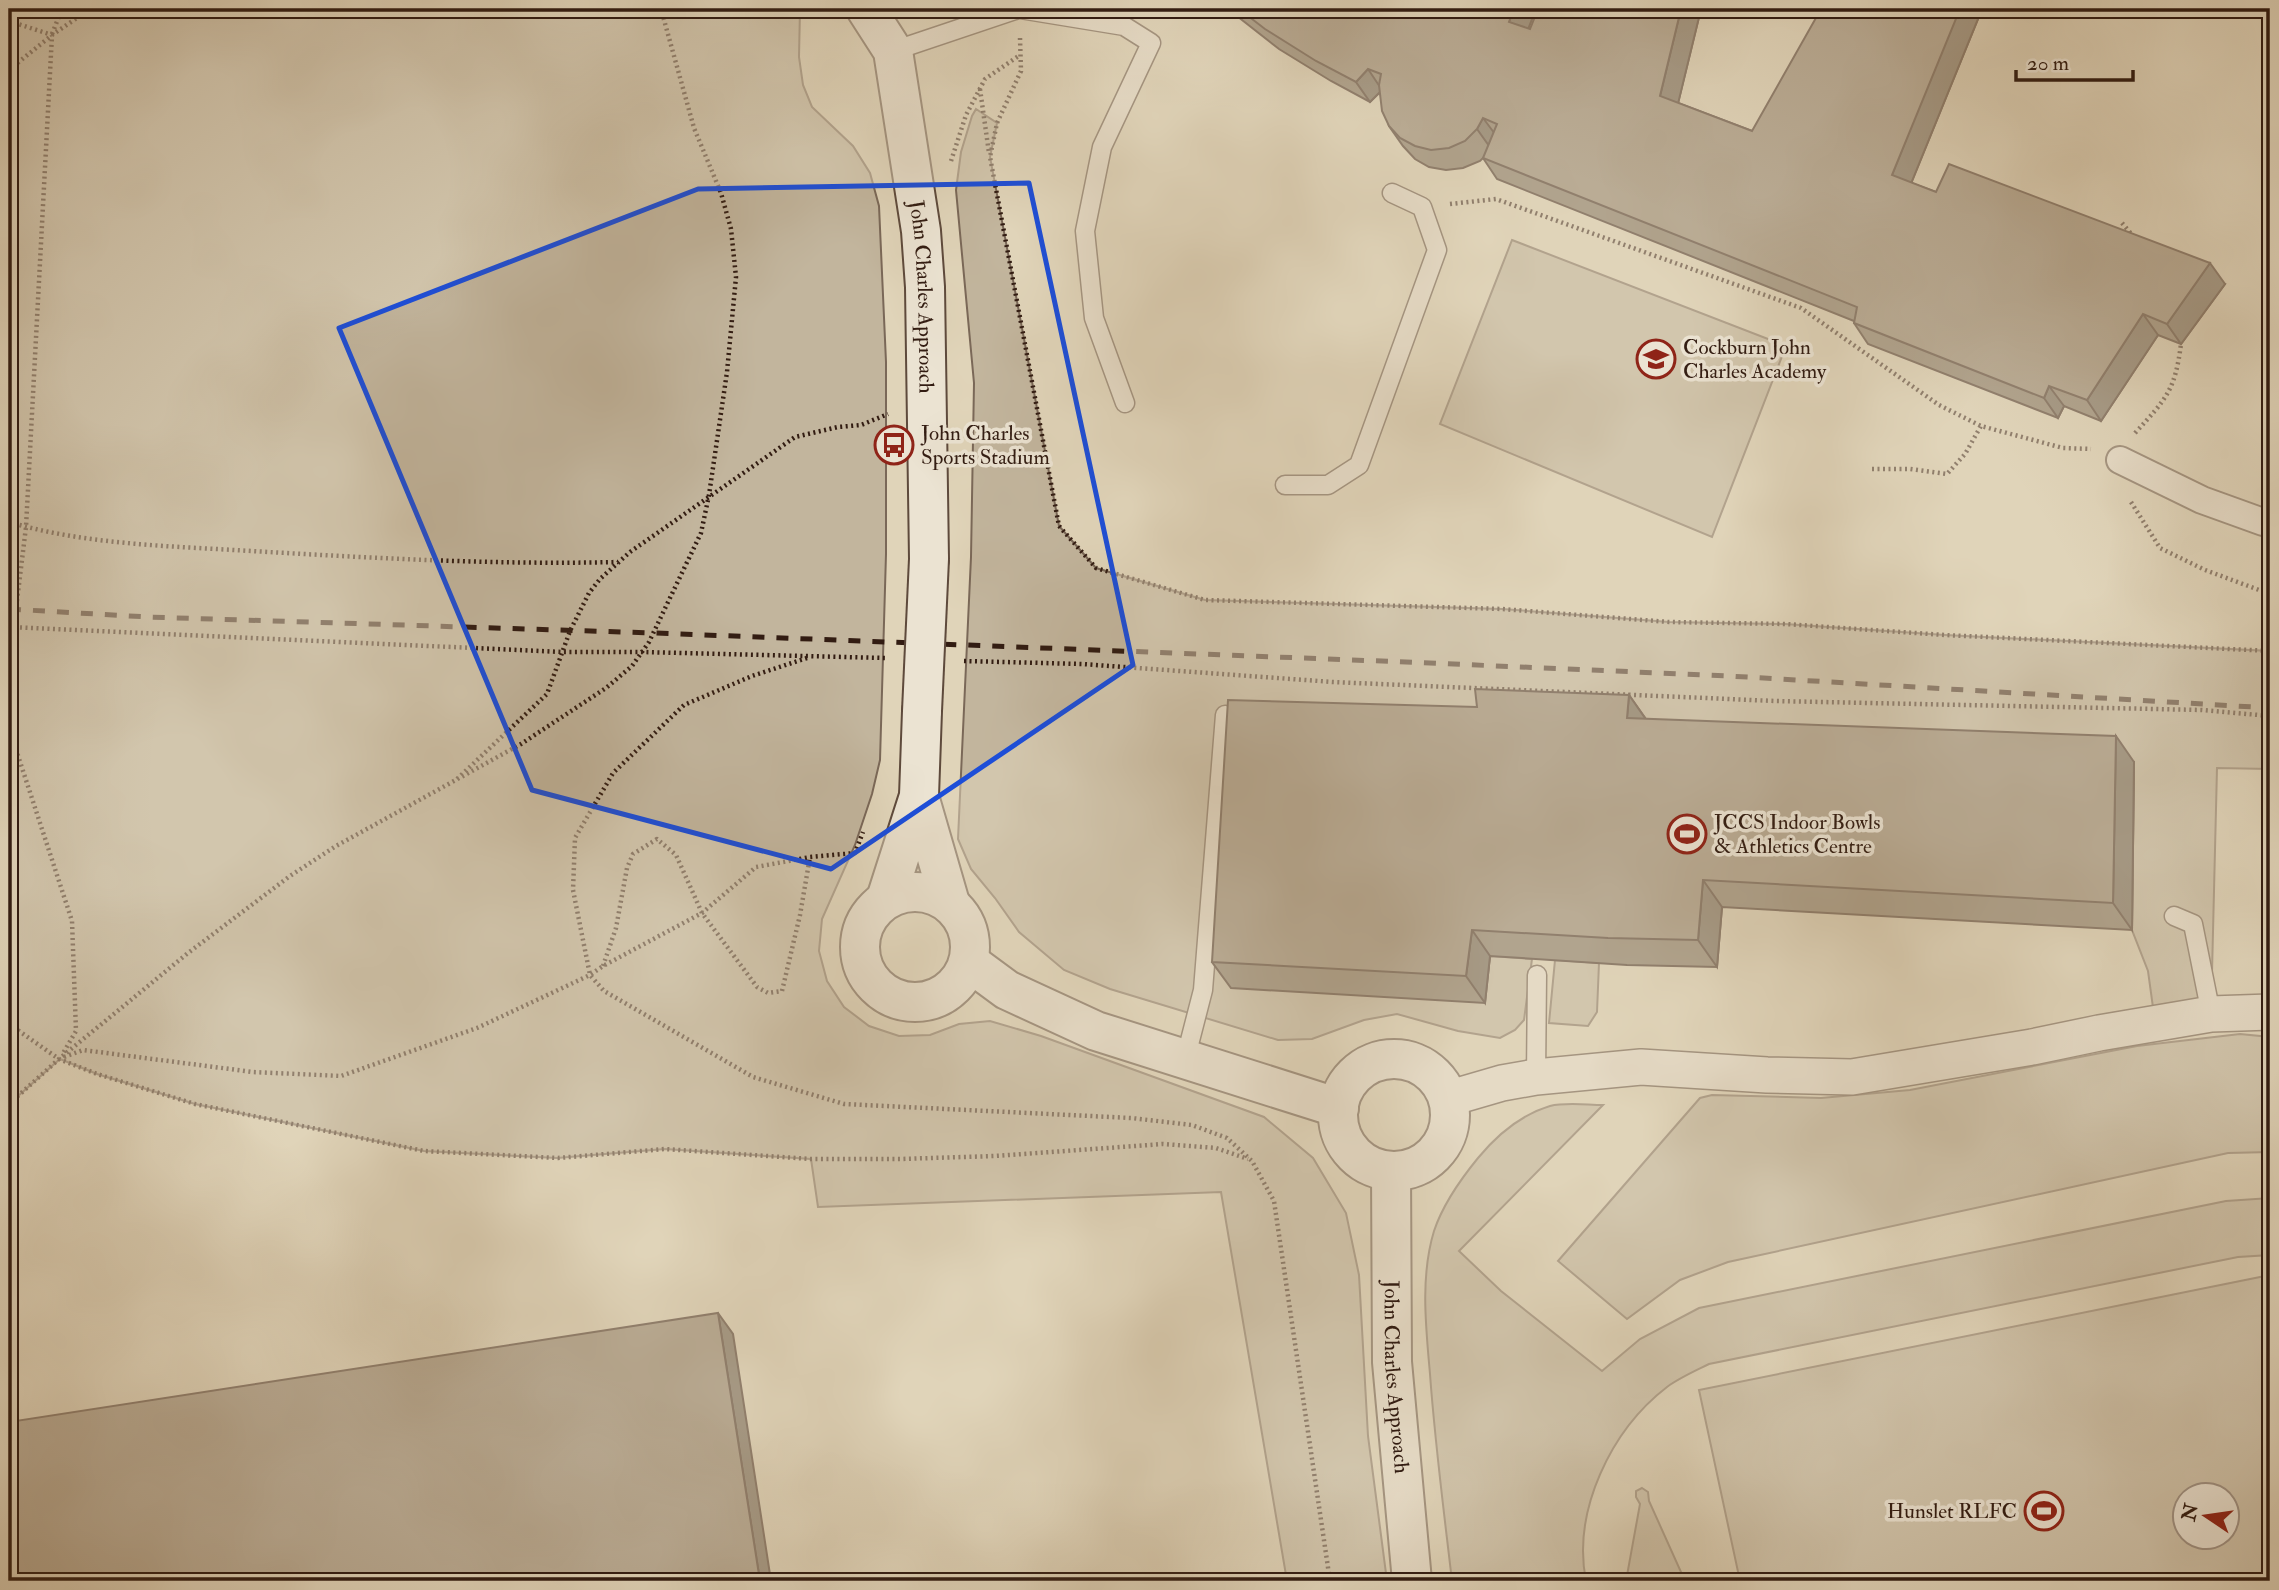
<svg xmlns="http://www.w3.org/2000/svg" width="2279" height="1590" viewBox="0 0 2279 1590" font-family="'IM FELL Double Pica',serif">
	<rect width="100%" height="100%" fill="#e0d4b9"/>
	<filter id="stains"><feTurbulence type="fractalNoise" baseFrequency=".00286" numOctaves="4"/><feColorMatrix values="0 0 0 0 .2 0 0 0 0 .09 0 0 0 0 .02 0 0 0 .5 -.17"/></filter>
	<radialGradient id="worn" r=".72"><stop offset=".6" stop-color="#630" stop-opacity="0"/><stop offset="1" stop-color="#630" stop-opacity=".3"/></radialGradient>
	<path fill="#c2b59d" stroke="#7a6858" stroke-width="2" fill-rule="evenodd" d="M9 9H800L799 57 803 85 812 107 853 146 870 173 879 206 886 362V554L880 760 872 794 855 845 822 919 819 951 827 981 844 1007 869 1026 899 1036 930 1035 959 1024 990 1021 1041 1036 1264 1117 1313 1158 1346 1213 1359 1275 1368 1436 1387 1581H1287L1221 1192 818 1207 811 1159 665 1149 557 1158 424 1151 195 1104 97 1074 60 1059 9 1104Z
		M976 109 997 123 990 157 1059 526 1096 568 1205 600 1502 609 1669 622 1785 624 1945 635 2270 651V769L2217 768 2211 1014 2155 1022 2148 971 2132 930 2134 762 1494 716 1484 1003 1490 956 1532 959 1524 1020 1515 1030 1500 1038 1458 1031 1397 1014 1364 1020 1312 1039 1278 1040 1110 989 1064 970 1019 932 995 898 971 869 958 839 971 557 974 383 956 190 961 152 972 116Z
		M1512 240 1786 346 1712 537 1440 424Z
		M1555 960 1599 963 1597 1012 1588 1026 1549 1023Z
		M2240 1034 2270 1037V1152L2228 1153 1728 1262 1680 1280 1627 1319 1558 1261 1700 1098 1712 1095 1821 1098 1910 1090 2137 1046Z
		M1603 1105 1459 1251 1501 1291 1602 1371 1640 1339 1699 1308 2226 1201 2270 1198V1255L2238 1257 1709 1364C1695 1371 1679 1378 1667 1387 1611 1430 1572 1511 1586 1581H1452C1444 1512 1435 1444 1430 1374 1426 1328 1420 1277 1434 1231 1443 1204 1460 1180 1478 1158 1497 1135 1520 1115 1550 1106 1566 1102 1587 1105 1603 1105Z
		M2270 1275V1581H1740L1699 1390ZM2184 1496H2226V1538H2184Z
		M1642 1488 1648 1492 1649 1501 1681 1572 1678 1581H1626L1640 1504 1636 1497V1491Z"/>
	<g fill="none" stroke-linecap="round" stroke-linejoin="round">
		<defs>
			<path id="service" d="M1020 9 1124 26 1151 43 1102 147 1085 231 1094 318 1125 403
				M893 51 1018 9
				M1285 485H1328L1359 465 1437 250 1422 207 1392 193
				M2174 916 2193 924 2211 1014
				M1185 1060 1203 990 1225 715
				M1536 1077 1537 975"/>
			<path id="pedestrian" d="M2120 460 2202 500 2263 522H2270"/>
			<path id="minor" d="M1447 1099 1502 1083 1536 1077 1641 1067 1767 1075 1852 1077 2032 1047 2099 1033 2211 1014 2270 1012"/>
			<g id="tertiary">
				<path id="s1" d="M866 9 893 51 921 231 925 287 929 559"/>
				<path d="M919 796 950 903"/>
				<circle cx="915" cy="947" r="55"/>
				<path d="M886 899 919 796 922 711"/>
				<path d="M969 962 1007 990 1096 1031 1339 1108"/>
				<circle cx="1394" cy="1115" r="56"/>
				<path id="s2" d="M1391 1171 1392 1362 1412 1581"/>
			</g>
		</defs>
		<use href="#service" stroke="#5e4a3c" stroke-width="21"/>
		<use href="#pedestrian" stroke="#5e4a3c" stroke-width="30"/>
		<use href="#minor" stroke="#5e4a3c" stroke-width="38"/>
		<use href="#tertiary" stroke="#5e4a3c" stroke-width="42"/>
		<path stroke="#321c12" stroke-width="4.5" stroke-dasharray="2 3.5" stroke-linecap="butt" d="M9 21 52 35 26 527 9 666
			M52 34 62 9
			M1020 38 1021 71 997 123 990 157 1059 526 1096 568 1205 600 1502 609 1669 622 1785 624 1945 635 2270 651
			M9 70 52 35 90 9
			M980 89 989 153
			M951 161 966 115 985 79 1020 55
			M1450 204 1496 199 1801 308 1939 405 1981 426 2063 448 2091 449
			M2122 223 2134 237
			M2135 433C2166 399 2175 391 2181 344
			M1872 469H1910L1947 474 1965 454 1981 426
			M2131 502 2160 548 2205 570 2270 594
			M9 522C87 545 171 546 251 551 373 558 495 565 618 562
			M9 627 562 652H642L885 658
			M807 658 752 676 684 705 613 773 575 838 573 890 590 975 604 991 753 1077 844 1104 1131 1118 1192 1125 1227 1138 1252 1161 1274 1201 1330 1581
			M964 661 1082 664 1333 682 1775 701 2202 710 2270 716
			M9 728 72 921 76 1031 62 1055
			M2268 746H2270
			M457 779 547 694 570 631 589 593 600 579 630 552 795 437 838 427 861 425 888 414
			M603 966 616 928 627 868 633 854 657 839 676 855 702 913 757 987 768 993 782 991 800 915 810 857
			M9 1024 59 1059 97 1074 195 1104 424 1151 558 1158 665 1149 811 1159H900L995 1156 1163 1144 1216 1148 1248 1159
			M64 1057 83 1050 253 1072 341 1076 477 1028 590 975 603 966 702 913 756 867 810 857 855 853 863 832
			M9 1104 59 1059 188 953 290 876 336 846 521 744 606 688 632 666 649 642 701 533 709 495 727 372 736 277 731 229 721 193 694 128 661 9"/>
		<use href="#service" stroke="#ebe3d2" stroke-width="18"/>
		<use href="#pedestrian" stroke="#ebe3d2" stroke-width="26"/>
		<use href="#minor" stroke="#ebe3d2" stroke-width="35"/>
		<use href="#tertiary" stroke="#ebe3d2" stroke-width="38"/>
		<path stroke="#321c12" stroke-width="5" stroke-dasharray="12 12" stroke-linecap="butt" d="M9 609 148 617 654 633 1406 662 1729 676 2270 708"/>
		<defs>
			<path id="tertiary-bridge" d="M922 711 929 559"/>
		</defs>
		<use href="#tertiary-bridge" stroke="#5e4a3c" stroke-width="42" stroke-linecap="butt"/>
		<path stroke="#321c12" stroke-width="4.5" stroke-dasharray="2 3.5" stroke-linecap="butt" d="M2268 746 2270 687"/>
		<use href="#tertiary-bridge" stroke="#ebe3d2" stroke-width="38"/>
	</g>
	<path fill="#786b5a" stroke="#321c12" stroke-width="2" d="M1228 9H1536L1528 29 1701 9 1678 103 1752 131 1978 19 1911 183 1936 192 2225 284 2181 344 2158 335 2101 421 2064 406 2058 418 1868 344 1854 323V321L1497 179 1483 158 1480 161 1463 168 1446 170 1429 167 1415 159 1403 146 1389 126 1380 92 1370 102 1331 81 1279 49Z
		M1629 695 1646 719 2134 762 2132 930 1722 907 1717 967 1627 965 1490 956 1485 1003 1231 988 1212 962 1477 707Z"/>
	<path fill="#62574a" stroke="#321c12" stroke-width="2" d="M1514 9H1536L1523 42 1509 22Z
		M1681 9H1701L1675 116 1660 96Z
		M1958 9H1971L1978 19 1906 196 1892 175Z
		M1368 69 1382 90 1370 102 1356 82Z
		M1483 118 1498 138 1492 150 1477 129Z
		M2210 263 2225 284 2181 344 2167 324Z
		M2143 314 2158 335 2101 421 2087 400Z
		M2049 386 2064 406 2058 418 2044 398Z
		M1629 695 1647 721 1627 718Z
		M2116 736 2134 762 2132 930 2113 903Z
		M1703 880 1722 907 1717 967 1698 940Z
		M1472 930 1490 956 1485 1003 1466 976Z
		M718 1313 733 1334 771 1581H760Z"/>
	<path fill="#8c7c69" stroke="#321c12" stroke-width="2" d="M1239 9H1514L1509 22 1530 29 1538 9H1681L1660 96 1752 131 1821 9H1960L1892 175 1936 192 1949 164 2210 263 2167 324 2143 314 2087 400 2049 386 2044 398 1854 323 1857 307 1483 158 1497 124 1483 118 1477 129 1465 141 1449 148 1431 150 1415 146 1400 138 1389 126 1382 111 1379 85 1381 74 1368 69 1356 82 1316 61 1265 29Z
		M1475 689 1629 695 1627 718 2116 736 2113 903 1703 880 1698 940 1608 938 1472 930 1466 976 1212 962 1228 700 1477 707Z
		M718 1313 760 1581H9V1422Z"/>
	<path d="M0 0H2279V1590H0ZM1029 183 1133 665 831 869 532 790 339 328 698 189Z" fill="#e0d4b9" fill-opacity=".55" fill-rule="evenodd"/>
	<path fill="none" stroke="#1d4ed8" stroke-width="5" stroke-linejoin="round" d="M1029 183 1133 665 831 869 532 790 339 328 698 189Z"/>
	<defs>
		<symbol id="school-ring" viewBox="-11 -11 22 22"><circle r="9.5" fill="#ebe3d2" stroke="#8f2418" stroke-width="1.5"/><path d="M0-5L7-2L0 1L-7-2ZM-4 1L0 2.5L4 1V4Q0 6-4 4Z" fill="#8f2418"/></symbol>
		<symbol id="bus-ring" viewBox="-11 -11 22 22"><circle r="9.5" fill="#ebe3d2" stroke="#8f2418" stroke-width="1.5"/><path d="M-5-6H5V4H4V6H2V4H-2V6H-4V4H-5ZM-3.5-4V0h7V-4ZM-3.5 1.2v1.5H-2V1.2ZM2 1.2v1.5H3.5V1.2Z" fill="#8f2418"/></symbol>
		<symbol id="stadium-ring" viewBox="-11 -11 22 22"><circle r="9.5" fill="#ebe3d2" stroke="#8f2418" stroke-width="1.5"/><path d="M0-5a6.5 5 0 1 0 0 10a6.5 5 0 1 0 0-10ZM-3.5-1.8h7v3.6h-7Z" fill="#8f2418"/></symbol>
	</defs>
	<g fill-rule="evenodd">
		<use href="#school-ring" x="1634" y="337" width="44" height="44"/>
		<use href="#bus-ring" x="872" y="423" width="44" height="44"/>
		<use href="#stadium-ring" x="1665" y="812" width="44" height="44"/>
		<use href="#stadium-ring" x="2022" y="1489" width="44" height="44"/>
	</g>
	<g text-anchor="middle" stroke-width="7" stroke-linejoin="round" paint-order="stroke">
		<g font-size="21" fill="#321c12" stroke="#ebe3d2">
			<text dy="7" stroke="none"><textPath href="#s1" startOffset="298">John Charles Approach</textPath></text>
			<text dy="7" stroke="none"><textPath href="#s2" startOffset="206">John Charles Approach</textPath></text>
		</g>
		<g font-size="21" fill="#321c12" stroke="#ebe3d2" text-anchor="start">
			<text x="1683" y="354">Cockburn John<tspan x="1683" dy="24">Charles Academy</tspan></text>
			<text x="921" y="440">John Charles<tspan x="921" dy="24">Sports Stadium</tspan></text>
			<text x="1714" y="829">JCCS Indoor Bowls<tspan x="1714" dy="24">&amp; Athletics Centre</tspan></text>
			<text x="2017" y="1518" text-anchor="end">Hunslet RLFC</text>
		</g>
	</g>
	<rect width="2279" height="1590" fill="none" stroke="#e0d4b9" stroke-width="35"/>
	<rect x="10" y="10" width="2258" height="1569" fill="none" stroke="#321c12" stroke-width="3.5"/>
	<rect x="18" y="18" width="2244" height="1555" fill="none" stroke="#321c12" stroke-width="2"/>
	<g transform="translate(2206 1516) rotate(283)"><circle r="33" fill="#ebe3d2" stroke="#a19385" stroke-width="2"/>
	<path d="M0-5L12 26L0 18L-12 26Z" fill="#8f2418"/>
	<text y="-10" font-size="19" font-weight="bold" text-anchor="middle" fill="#321c12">N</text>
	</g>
	<path d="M2016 70v10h117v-10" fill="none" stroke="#321c12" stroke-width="3.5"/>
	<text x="2027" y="70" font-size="21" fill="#321c12" stroke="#ebe3d2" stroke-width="5" paint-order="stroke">20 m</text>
	<rect width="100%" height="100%" filter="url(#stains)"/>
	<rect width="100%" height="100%" fill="url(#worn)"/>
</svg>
